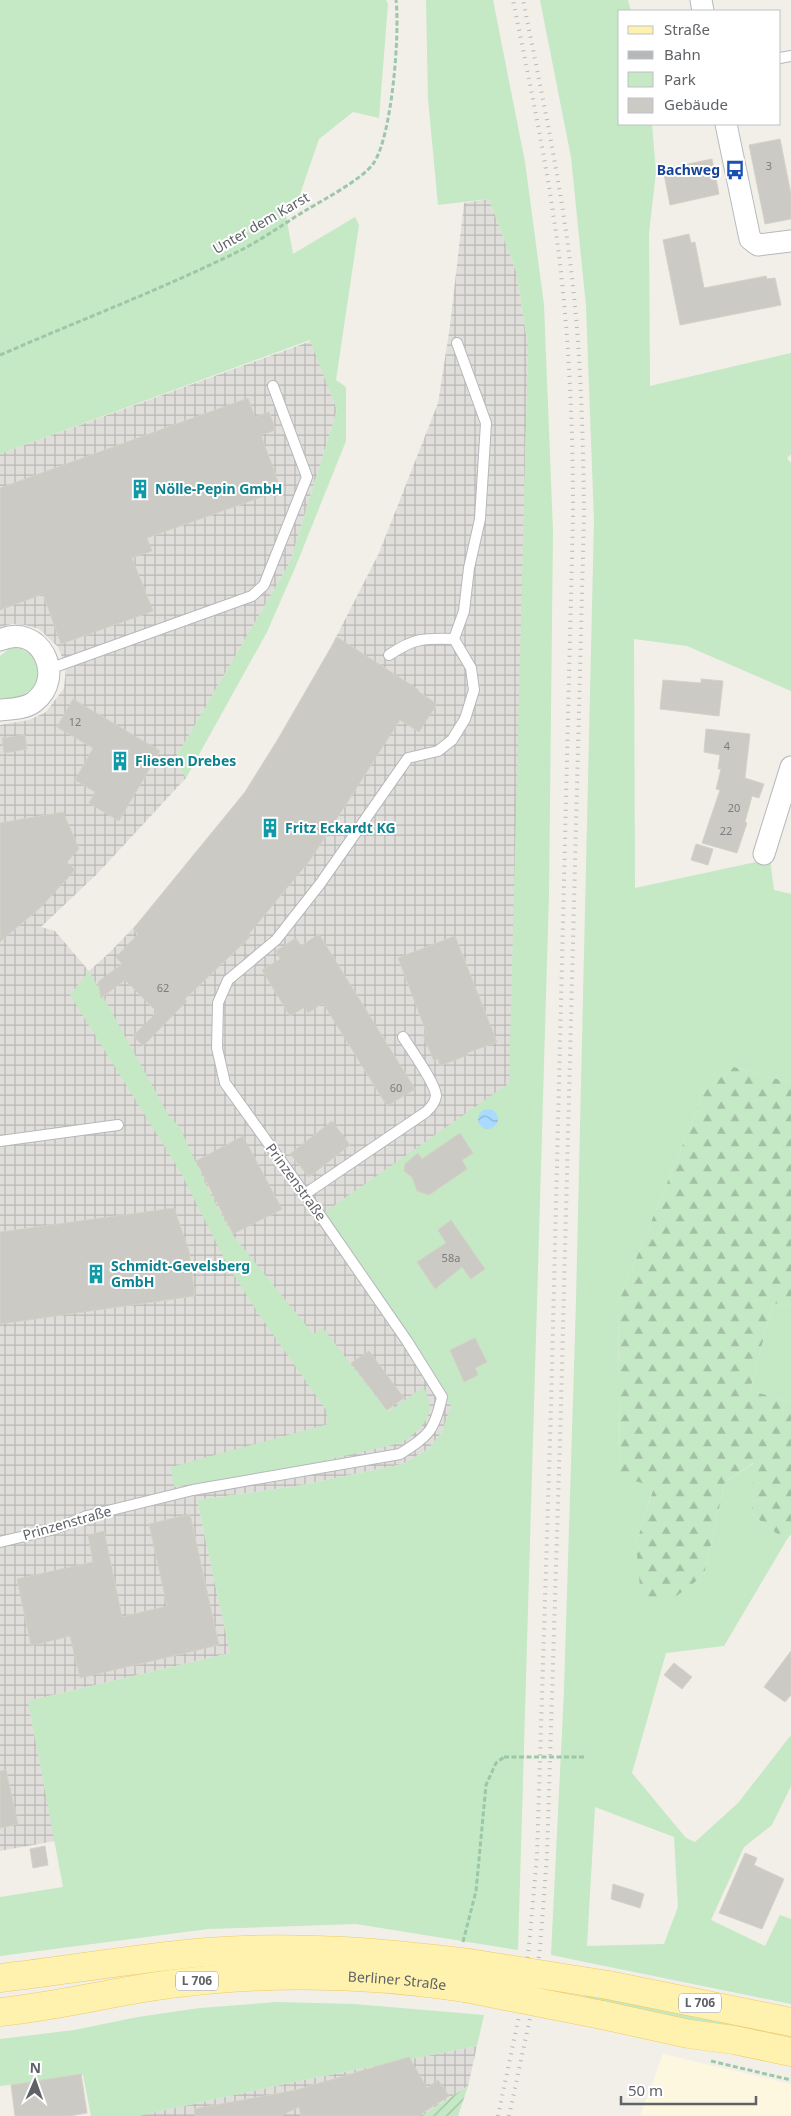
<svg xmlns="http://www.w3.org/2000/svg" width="791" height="2116" viewBox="0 0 791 2116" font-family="'Noto Sans',sans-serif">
	<defs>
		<pattern id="industrial-grid" width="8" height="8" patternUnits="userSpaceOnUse" patternTransform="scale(1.25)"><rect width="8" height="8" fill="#e0deda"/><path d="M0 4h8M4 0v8" fill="none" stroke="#b9b8b5"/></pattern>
		<pattern id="forest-firs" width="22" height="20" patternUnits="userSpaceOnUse" patternTransform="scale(1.25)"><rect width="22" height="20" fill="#c5e8c5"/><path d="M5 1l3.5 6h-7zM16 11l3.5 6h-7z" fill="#a3c0a4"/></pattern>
		<pattern id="garden-furrows" width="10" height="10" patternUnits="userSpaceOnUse" patternTransform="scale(1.25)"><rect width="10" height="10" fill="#c5e8c5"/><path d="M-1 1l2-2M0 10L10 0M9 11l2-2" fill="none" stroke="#a3c0a4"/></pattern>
		<pattern id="water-waves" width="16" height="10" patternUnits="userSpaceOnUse" patternTransform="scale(1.25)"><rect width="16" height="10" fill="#aadaff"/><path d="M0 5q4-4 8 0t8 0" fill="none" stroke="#8eb4d2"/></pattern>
	</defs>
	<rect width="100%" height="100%" fill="#f1efe8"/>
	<path fill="#fef7e0" d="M663 2054 791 2084V2116H640Z"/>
	<path fill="url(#industrial-grid)" d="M489 199 516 271 528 346 501 1454 474 1459 451 1407 442 1432 428 1449 403 1464 296 1486 197 1500 230 1653 28 1701 55 1841 0 1851V725L29 720 46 712 64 688 66 668 58 647 39 629 25 625 12 624 0 627V454L311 341 337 410 290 562 175 759 186 778 98 873 41 927 55 931 89 971 109 953 173 887 241 799 292 721 336 637 379 553 438 403 450 326 464 203Z
		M477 2046 468 2086 421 2116H138L294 2082Z"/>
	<path fill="#c5e8c5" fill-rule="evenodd" d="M0 0H386L388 4 379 118 353 112 319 139 297 203 285 210 293 254 355 217 359 225 336 380 346 387V441L295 568 267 632 186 778 175 759 290 562 337 410 310 340 0 454Z
		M426 0H493L525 162 544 305 553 531 549 893 518 1950 356 1924 208 1929 0 1956V1897L63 1887 28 1701 230 1653 197 1500 296 1486 403 1464 428 1449 442 1432 451 1406 409 1340 322 1214 509 1083 528 346 516 271 489 199 438 205 428 99Z
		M540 0H628L631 11H620V124H652L656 172 649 233 650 386 791 353V454L787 458 791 463V691L687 646 634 639 635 888 770 859 774 890 791 894V1083L734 1067 705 1090 618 1303 620 1475 654 1486 636 1544 704 1575 725 1482 754 1463 752 1514 786 1541 724 1646 666 1653 632 1773 686 1838 695 1842 738 1803 791 1735V1786L772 1825 744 1847 711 1920 765 1946 780 1915 791 1919V2004L551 1955 564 1691 576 1301 594 520 586 306 571 157ZM595 1807 674 1837 678 1907 664 1944 587 1946Z
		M17 647 33 655 40 667 36 686 21 696 0 700V656L10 648Z
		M89 971 170 1118 179 1126 209 1191 232 1234 313 1334 323 1328 388 1412 423 1387C439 1413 423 1428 401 1443L287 1469 174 1487 171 1467 328 1424 326 1410 260 1316 228 1266 181 1173 70 995Z
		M773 1303 791 1306V1403L750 1390Z
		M584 1994 791 2033V2037L766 2032 695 2024 585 1999Z
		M277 2002 354 2004 484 2015 477 2046 294 2082 138 2116H91L83 2075 0 2086V2039L74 2030 138 2017 200 2008Z"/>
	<path fill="url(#forest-firs)" d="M734 1067 791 1083V1306L773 1303 750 1390 791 1403V1534L786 1541 752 1514 753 1463 725 1482 704 1575 670 1601 641 1598 636 1544 654 1487 620 1476 618 1303 705 1090Z"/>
	<path fill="url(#garden-furrows)" d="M468 2086 458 2116H421Z"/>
	<path fill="url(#water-waves)" d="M478 1119a10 10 0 1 1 20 0a10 10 0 1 1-20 0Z"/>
	<path fill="#cccac5" stroke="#d6d1c6" d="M780 139 791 194V219L765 224 749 145Z
		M712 159 719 194 670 205 663 169Z
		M689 234 691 243 695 242 704 288 766 276 767 279 775 278 781 305 680 325 663 240Z
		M248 398 255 417 269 412 276 430 261 435 281 490 147 538 152 551 132 558 153 611 61 644 43 594 0 610V488Z
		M337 637 419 690 418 691 437 704 419 732 400 720 311 859 248 935 250 937 185 999 187 1001 143 1046 133 1036 157 1012 125 980 101 998 98 982 122 964 116 957 138 934 133 929 245 792 278 739Z
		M701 679 723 681 719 716 660 709 663 680 701 683Z
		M73 699 160 751 119 821 89 803 95 792 75 780 93 748 57 727Z
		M706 729 750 734 745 778 764 784 759 798 752 796 745 822 747 823 737 853 702 843 720 790 716 789 721 769H718L720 755 704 752Z
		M25 735 27 749 4 753 2 738Z
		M63 812 79 849 67 862 75 870 41 907 0 942V823Z
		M696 844 713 849 708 865 691 860Z
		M319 934 415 1089 387 1106 323 1003 308 1013 305 1007 290 1016 262 970 280 959 276 951 296 938 301 946Z
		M455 936 497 1042 467 1053 468 1055 440 1066 438 1059 434 1061 423 1035 427 1034 398 958Z
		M332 1121 350 1145 309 1177 290 1154Z
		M460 1133 473 1153 462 1160 467 1169 429 1195 417 1191 412 1177 404 1171 405 1164 418 1153 422 1159Z
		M243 1136 282 1209 233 1234 196 1161Z
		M174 1208 189 1251 195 1296 0 1324V1232Z
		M451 1220 485 1269 471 1279 462 1267 435 1289 417 1262 446 1243 438 1230Z
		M475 1338 487 1362 475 1368 478 1375 464 1382 450 1350Z
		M369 1351 404 1398 387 1410 351 1363Z
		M190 1514 219 1645 80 1678 70 1636 31 1646 17 1579 93 1562 88 1535 104 1531 122 1617 167 1606 149 1524Z
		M791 1651V1695L785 1702 764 1687Z
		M674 1663 692 1677 682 1689 664 1675Z
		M6 1770 18 1824 0 1828V1771Z
		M45 1846 48 1865 33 1868 30 1849Z
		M745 1853 757 1858 754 1865 784 1879 762 1929 719 1913Z
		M613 1884 644 1894 640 1908 611 1899Z
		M409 2057 427 2088 438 2080 449 2096 418 2116H301L299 2107 280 2116H195L194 2109 296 2090Z
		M81 2074 87 2113 69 2116H15L11 2085Z"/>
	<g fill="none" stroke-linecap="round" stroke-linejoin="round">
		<defs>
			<path id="service" d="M780 58 791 56
				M454 639 464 611 469 568 480 519 486 423 457 343
				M49 669 252 596 264 585 307 477 273 386
				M0 1141 118 1125
				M305 1194 426 1112C431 1107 435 1103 436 1096 436 1084 410 1048 403 1037
				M0 1542 55 1529 87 1516 193 1490 400 1454C429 1435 434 1432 442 1397L407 1341 322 1218 225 1083 217 1048 218 1003 228 980 276 940 320 884 408 758 438 751 452 740 465 719 474 690 471 668 454 639C424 638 414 638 389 655"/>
			<path id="minor" d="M701 0 703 11
				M726 124 750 239 758 245 791 241
				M0 640C40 622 67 677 34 702 25 709 11 709 0 710
				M764 854 791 767"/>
			<g id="primary">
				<path d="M0 1978C69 1970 138 1958 207 1952 297 1945 380 1952 469 1963"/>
				<path d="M608 1985 791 2022"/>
				<path id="s1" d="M0 2012C51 2007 100 1995 150 1987 255 1971 360 1972 465 1988"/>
				<path d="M602 2015 689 2034 734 2040 791 2052"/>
			</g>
		</defs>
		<use href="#service" stroke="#b5b8bc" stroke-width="12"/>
		<use href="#minor" stroke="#b5b8bc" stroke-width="23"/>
		<use href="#primary" stroke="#f2c960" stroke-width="29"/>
		<path stroke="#9cc7a9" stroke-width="3" stroke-dasharray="5 2.5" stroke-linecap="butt" d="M0 355C78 321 157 291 233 254 259 242 283 224 308 209 325 199 362 179 373 164 392 138 400 33 396 0
			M463 1942 476 1891 486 1785 496 1763 504 1757
			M711 2061 791 2080"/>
		<use href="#service" stroke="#fff" stroke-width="10"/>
		<use href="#minor" stroke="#fff" stroke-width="21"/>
		<use href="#primary" stroke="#fff2af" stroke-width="28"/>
		<path stroke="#b6b7b8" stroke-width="4" stroke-dasharray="1 6" stroke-linecap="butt" d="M498 2116 522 2002 529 1946 537 1856 551 1408 573 516C573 434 570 354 561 273 551 181 531 90 513 0
			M509 2116 533 2004 540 1948 547 1856 561 1406 584 516C583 433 581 351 571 269 560 179 541 89 523 0"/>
		<defs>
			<path id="primary-bridge" d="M469 1963 608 1985
				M465 1988 602 2015"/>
		</defs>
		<use href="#primary-bridge" stroke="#f2c960" stroke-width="29" stroke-linecap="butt"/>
		<path stroke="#9cc7a9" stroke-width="3" stroke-dasharray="5 2.5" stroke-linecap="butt" d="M504 1757H586"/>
		<use href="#primary-bridge" stroke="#fff2af" stroke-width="28"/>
	</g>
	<defs>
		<symbol id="bus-bare" viewBox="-9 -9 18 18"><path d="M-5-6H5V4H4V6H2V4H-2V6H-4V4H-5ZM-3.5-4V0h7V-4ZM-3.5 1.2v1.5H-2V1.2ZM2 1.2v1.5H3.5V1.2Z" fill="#1a4fb4" stroke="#fff" stroke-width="2.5" paint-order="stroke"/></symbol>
		<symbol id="building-bare" viewBox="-9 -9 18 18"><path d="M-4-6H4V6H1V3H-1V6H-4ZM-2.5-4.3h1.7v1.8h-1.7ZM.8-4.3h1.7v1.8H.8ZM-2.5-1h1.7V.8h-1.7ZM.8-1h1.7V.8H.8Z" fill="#0f9aa8" stroke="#fff" stroke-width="2.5" paint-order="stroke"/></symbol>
	</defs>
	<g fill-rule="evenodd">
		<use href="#bus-bare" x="721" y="156" width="28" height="28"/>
		<use href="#building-bare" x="126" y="475" width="28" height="28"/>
		<use href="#building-bare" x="106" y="747" width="28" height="28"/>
		<use href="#building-bare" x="256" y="814" width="28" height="28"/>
		<use href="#building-bare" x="82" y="1260" width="28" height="28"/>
	</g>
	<g text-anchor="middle" stroke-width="4" stroke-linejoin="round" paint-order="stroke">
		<g font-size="11" fill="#7a7d7f">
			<text x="769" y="170">3</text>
			<text x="75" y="726">12</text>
			<text x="727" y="750">4</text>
			<text x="734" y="812">20</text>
			<text x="726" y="835">22</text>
			<text x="163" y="992">62</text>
			<text x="396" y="1092">60</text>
			<text x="451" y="1262">58a</text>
		</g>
		<g fill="#fff" stroke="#8f9295" stroke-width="1">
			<rect x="176" y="1971.5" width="42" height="19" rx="4"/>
			<rect x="679" y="1993.5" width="42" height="19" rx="4"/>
		</g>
		<g font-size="12" font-weight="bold" fill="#5f6368">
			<text x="197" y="1985">L 706</text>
			<text x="700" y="2007">L 706</text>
		</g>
		<g font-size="14" font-weight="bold" fill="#164399" stroke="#fff" text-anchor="end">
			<text x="720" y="175">Bachweg</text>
		</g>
		<g font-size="14" fill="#5f6368" stroke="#fff">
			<text transform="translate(261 223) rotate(-30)" y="5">Unter dem Karst</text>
			<text transform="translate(296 1182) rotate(54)" y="5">Prinzenstraße</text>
			<text transform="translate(67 1523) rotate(-16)" y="5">Prinzenstraße</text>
			<text dy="5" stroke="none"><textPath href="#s1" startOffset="400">Berliner Straße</textPath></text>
		</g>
		<g font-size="14" font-weight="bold" fill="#0d838f" stroke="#fff" text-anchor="start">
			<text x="155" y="494">Nölle-Pepin GmbH</text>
			<text x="135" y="766">Fliesen Drebes</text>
			<text x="285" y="833">Fritz Eckardt KG</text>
			<text x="111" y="1271">Schmidt-Gevelsberg<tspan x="111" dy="16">GmbH</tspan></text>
		</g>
	</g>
	<rect x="618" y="10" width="162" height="115" fill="#ffffff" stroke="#bfc1c3"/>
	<rect x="628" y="26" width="25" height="8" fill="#fff2af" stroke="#bfc1c3"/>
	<text x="664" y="35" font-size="15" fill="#5f6368">Straße</text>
	<rect x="628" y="51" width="25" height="8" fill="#b6b7b8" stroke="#bfc1c3"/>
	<text x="664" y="60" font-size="15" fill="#5f6368">Bahn</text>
	<rect x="628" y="72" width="25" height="15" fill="#c5e8c5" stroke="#bfc1c3"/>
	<text x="664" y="85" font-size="15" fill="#5f6368">Park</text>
	<rect x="628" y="98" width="25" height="15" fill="#cccac5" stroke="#bfc1c3"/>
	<text x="664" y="110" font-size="15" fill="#5f6368">Gebäude</text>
	<g transform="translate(35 2081) rotate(2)" stroke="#ffffff" stroke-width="4" paint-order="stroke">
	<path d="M0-4L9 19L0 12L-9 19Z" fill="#5f6368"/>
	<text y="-8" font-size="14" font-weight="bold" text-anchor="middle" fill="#5f6368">N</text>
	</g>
	<path d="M621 2096v8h135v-8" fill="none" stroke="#5f6368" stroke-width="2.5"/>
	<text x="628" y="2096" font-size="15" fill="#5f6368" stroke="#ffffff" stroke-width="4" paint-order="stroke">50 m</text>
</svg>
